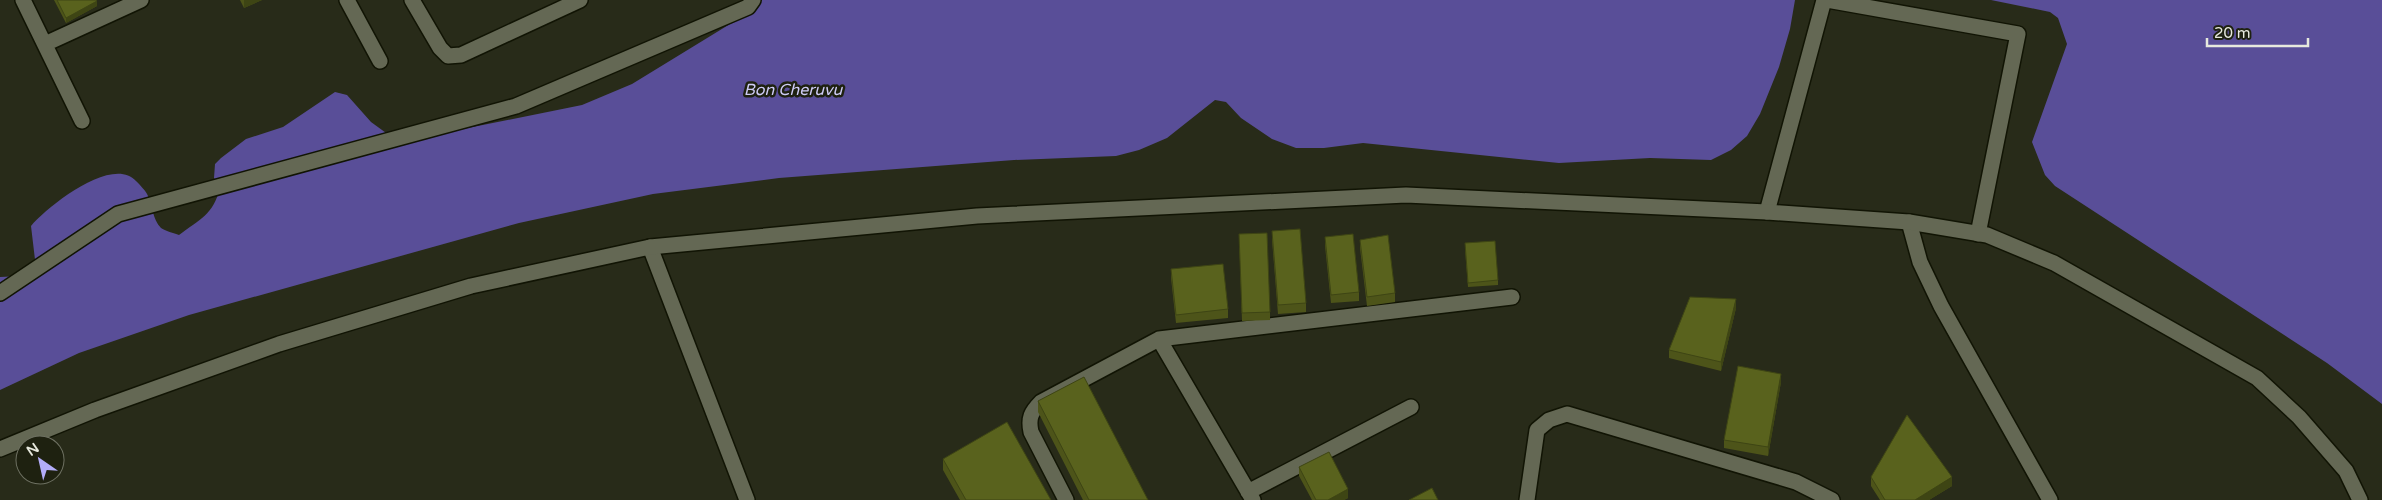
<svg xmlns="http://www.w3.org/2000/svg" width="2382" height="500" viewBox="0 0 2382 500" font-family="'Varela Round',sans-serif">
	<rect width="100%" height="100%" fill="#282b19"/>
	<path fill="#594e98" d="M757 0H1795L1790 29 1779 67 1760 114 1747 136 1731 150 1711 160 1650 158 1559 163 1363 143 1324 148H1296L1272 139 1241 118 1226 102 1215 100 1167 138 1139 150 1116 156 1014 160 779 178 653 194 519 223 189 315 79 353 0 390V277L21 276 36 268 31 226C47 207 112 155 136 181 140 185 146 191 148 196 153 206 152 219 161 228 165 231 174 233 179 235 200 219 213 215 220 188L214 178 215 164 221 158 246 139 283 127 335 92 347 95 371 122 393 138 423 137 582 105 632 84 748 13Z
		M1991 0H2382V404L2327 363 2055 186 2045 175 2032 142 2067 44 2058 18 2050 12Z"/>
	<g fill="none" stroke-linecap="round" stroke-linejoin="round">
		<defs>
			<path id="lane" d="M1827 0 2018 34 1978 234
				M1767 212 1824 0"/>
			<path id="street" d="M23 0 82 121
				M347 0 380 61
				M412 0 440 48 448 56 461 55 580 0
				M45 44 141 0
				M1909 222 1920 262 1941 306 2050 500
				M650 247 747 500
				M0 293 118 214 516 106 748 7 753 0
				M1159 339 1253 500
				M1248 492 1411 407
				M1066 500 1031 432C1028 418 1031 412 1041 402L1159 339 1512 297
				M1527 500 1537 430 1549 420 1567 414 1796 482 1832 500"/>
			<path id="secondary" d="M0 449 95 410 279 344 471 286 650 247 977 216 1406 195 1767 212 1909 222 1987 235 2054 263 2257 378 2299 417 2346 471 2360 500"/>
		</defs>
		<use href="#lane" stroke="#111404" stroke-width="18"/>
		<use href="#street" stroke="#111404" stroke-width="18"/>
		<use href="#secondary" stroke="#111404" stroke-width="18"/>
		<use href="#lane" stroke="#646854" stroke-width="15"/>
		<use href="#street" stroke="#646854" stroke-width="15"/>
		<use href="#secondary" stroke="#646854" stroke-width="15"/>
	</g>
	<path fill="#4d5419" d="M54 0H96L97 6 66 23Z
		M240 0H262L244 8Z
		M1272 231 1306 303V312L1278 314 1272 240Z
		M1239 234 1270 312V320L1242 321Z
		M1325 237 1359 292V301L1331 303 1325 246Z
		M1360 240 1395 293V302L1367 306 1360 248Z
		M1465 248 1498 280V285L1468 287Z
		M1171 269 1228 309V318L1176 323 1171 278Z
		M1736 308 1721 371 1669 358V350Z
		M1781 382 1768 456 1724 448V440Z
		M1038 401 1148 500H1083L1038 412Z
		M943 459 1051 500H960L943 470Z
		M1299 467 1348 498 1344 500H1312L1299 476Z
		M1871 477 1952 486 1929 500H1880L1871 486Z"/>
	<path fill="#3e4514" d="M244 0H262L244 8Z
		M97 1V6L66 23V18Z
		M1736 299V308L1721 371V362Z
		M1781 374V382L1768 456V447Z
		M1952 477V486L1929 500H1915Z
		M1348 489V498L1344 500H1328Z"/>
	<path fill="#59621d" stroke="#3e4514" d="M57 0H96L97 1 66 18Z
		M1300 229 1306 303 1278 305 1272 231Z
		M1267 233 1270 312 1242 313 1239 234Z
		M1353 234 1359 292 1331 295 1325 237Z
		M1388 235 1395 293 1367 297 1360 240Z
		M1495 241 1498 280 1468 283 1465 243Z
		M1223 264 1228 309 1176 315 1171 269Z
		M1690 297 1736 299 1721 362 1669 350Z
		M1738 366 1781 374 1768 447 1724 440Z
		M1084 377 1148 500H1089L1038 401Z
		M1907 415 1952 477 1915 500H1885L1871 477Z
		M1007 422 1051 500H966L943 459Z
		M1329 452 1348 489 1328 500H1316L1299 467Z
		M1432 488 1438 500H1409Z"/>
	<g text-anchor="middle" stroke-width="5" stroke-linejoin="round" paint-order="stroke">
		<g font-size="16" font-style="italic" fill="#cecbf6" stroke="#1e2110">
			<text x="793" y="95">Bon Cheruvu</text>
		</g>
	</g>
	<g transform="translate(40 460) rotate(326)"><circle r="24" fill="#1e2110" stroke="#6e7162"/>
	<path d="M0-4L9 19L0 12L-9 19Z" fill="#b3adf9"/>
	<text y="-8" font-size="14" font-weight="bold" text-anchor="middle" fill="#e7e9de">N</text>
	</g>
	<path d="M2207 38v8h101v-8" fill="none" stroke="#e7e9de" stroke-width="2.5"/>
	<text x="2214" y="38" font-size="15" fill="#e7e9de" stroke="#1e2110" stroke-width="4" paint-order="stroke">20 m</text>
</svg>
